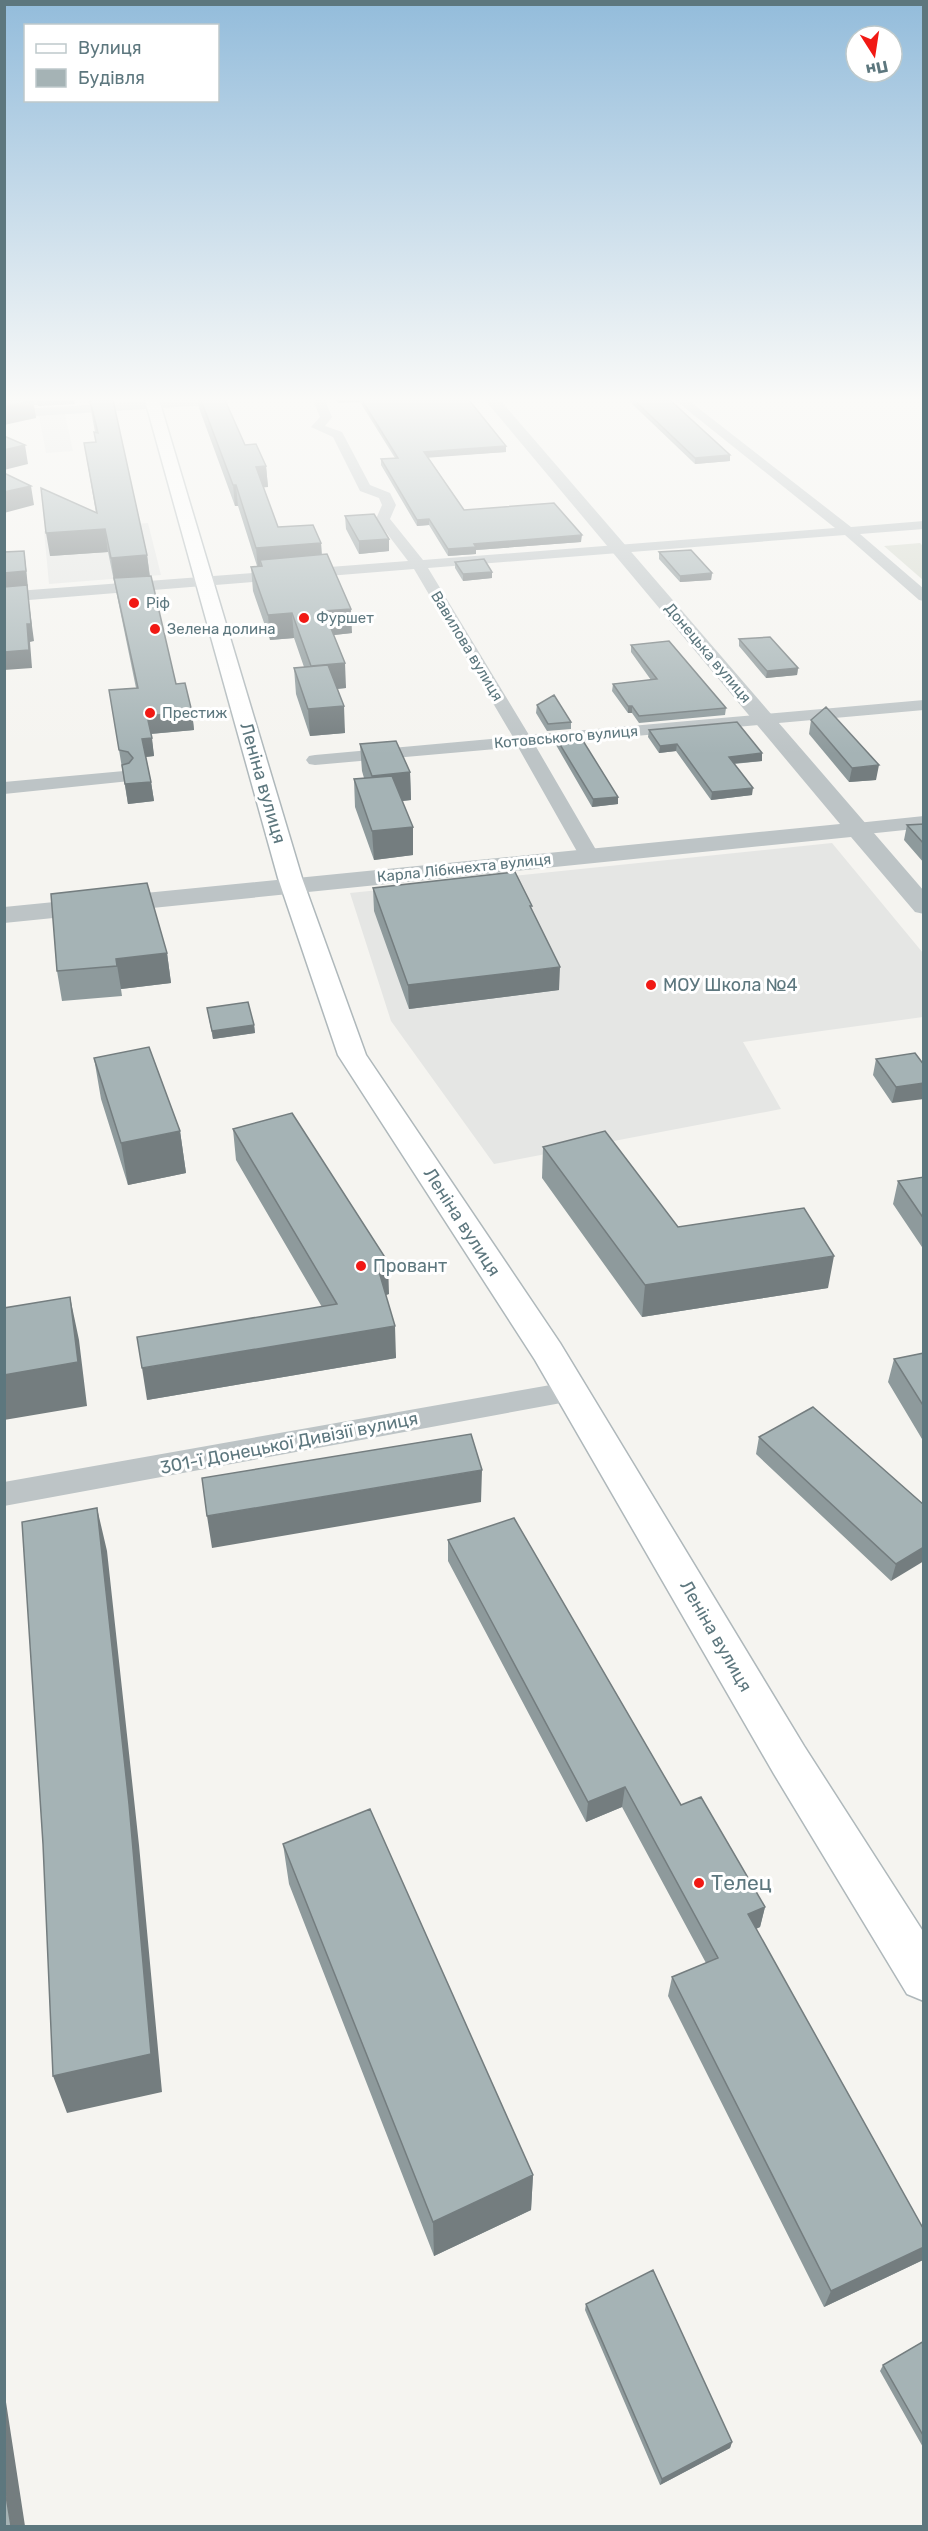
<svg xmlns="http://www.w3.org/2000/svg" width="928" height="2531" viewBox="0 0 928 2531" font-family="Rubik,sans-serif">
	<rect width="100%" height="100%" fill="#f5f4f0"/>
	<path fill="#e5e6e4" d="M65 414 73 451 46 453 39 416Z
		M148 523 161 575 49 584 44 531Z
		M832 843 923 953V1017L743 1042 781 1109 494 1164 391 1021 350 893Z"/>
	<path fill="#d6dacf" d="M920 543 923 546V580L884 546Z"/>
	<g fill="none" stroke-linecap="round" stroke-linejoin="round">
		<defs>
			<path id="secondary" d="M145 400H159L302 878 366 1055 560 1343 804 1746 924 1933V2001L907 1994 774 1774 535 1360 338 1055 278 878Z"/>
		</defs>
		<use href="#secondary" stroke="#afb8bb" stroke-width="3"/>
		<path fill="#bdc4c6" fill-rule="evenodd" d="M170 400H229L223 404 38 416 4 412V405L38 408Z
			M313 400H325L332 417 325 426 342 432 370 485 390 493 396 505 390 519 423 560 835 528 675 400H688L851 527 924 521V529L860 534 924 589V601L919 600 845 535 428 568 529 735 924 700V710L535 745 599 855 596 859H582L579 855 518 747 315 765 309 764 306 760 309 756 315 755 513 737 414 569 4 602V592L408 561 376 519 382 505 379 498 360 491 333 437 311 427 320 417Z
			M124 771 130 773 133 777 130 781 4 794V782Z
			M924 816V828L857 835 850 833 847 829 850 825 857 823Z
			M573 1381 583 1385 588 1392 583 1399 4 1506V1482Z"/>
		<path fill="#bdc4c6" fill-rule="evenodd" d="M485 400H500L924 891V914L915 912 851 837 4 923V907L840 824Z"/>
		<use href="#secondary" fill="#fff" fill-rule="evenodd"/>
	</g>
	<path fill="#8e9a9c" d="M4 400H74L75 404 34 405 36 418Z
		M89 400H113L147 555 150 576 176 684 192 712 194 730 151 734 154 756 146 757 151 782 154 801 128 804 109 690 136 688 108 552 50 556 96 513 84 443 95 442V432Z
		M198 400H225L245 445 266 466 268 487H263L278 527 321 543 322 555 352 633 334 635 346 688 337 689 345 733 310 736 296 694 294 668 304 667 294 638 270 640 253 591 251 567 257 566 238 506H235L199 408Z
		M336 400H469L506 452 428 457 464 510 581 542 476 550V554L448 556 429 525 417 526 381 465V459L395 458 360 402 338 403Z
		M628 400H670L730 461 695 464Z
		M345 516 389 551 359 554 346 529Z
		M659 552 712 573 711 580 680 582 659 559Z
		M455 562 492 572V578L463 581 455 568Z
		M739 639 798 668 797 675 766 678 739 646Z
		M631 645 726 708 725 715 639 723 632 713H628L612 691 613 684 651 680 631 652Z
		M537 705 571 722V729L547 731 536 713Z
		M811 720 876 780 849 782 809 734Z
		M649 730 762 761 734 764 752 795 711 800 676 751 659 753 648 737Z
		M556 738 618 804 592 807 556 745Z
		M360 744 410 772 411 800 402 801 413 855 374 860 355 807 354 779 364 778 362 771Z
		M924 824V863L904 840 907 825Z
		M373 888 559 990 409 1009 374 911Z
		M167 953 171 983 121 989 122 996 62 1001 57 971Z
		M207 1008 254 1025 255 1033 213 1039Z
		M94 1058 180 1131 186 1173 128 1185 101 1099Z
		M876 1059 924 1065 892 1103 873 1075Z
		M233 1129 389 1294 386 1295 396 1358 147 1400 322 1307 236 1160Z
		M543 1147 678 1227 828 1288 642 1317 542 1178Z
		M924 1177V1250L893 1204 898 1181Z
		M924 1353V1439H922L888 1382 894 1359Z
		M759 1437 924 1505 891 1581 756 1454Z
		M448 1540 681 1805 765 1907 760 1927 756 1929 924 2230V2258L923 2260 824 2307 668 1996 672 1977 706 1963 622 1807 586 1822 448 1561Z
		M283 1844 533 2175 531 2210 434 2256 289 1884Z
		M586 2304 732 2442 730 2448 660 2485 585 2310Z
		M924 2341V2449L880 2371 883 2365Z"/>
	<path fill="#747d7f" d="M33 400 36 418 4 425V407Z
		M37 400H74L75 404 38 406Z
		M338 400H360V402L338 403Z
		M25 445 28 464 4 470V450Z
		M506 446V452L424 458V452Z
		M730 455V461L695 464V458Z
		M266 466 268 487 258 488 256 467Z
		M233 485H236L238 506H235Z
		M31 486 34 505 4 513V492Z
		M429 519V525L417 526V520Z
		M105 529 108 552 50 556 46 533Z
		M582 535 581 542 476 550V554L448 556V549L474 544Z
		M389 539V551L359 554V541Z
		M321 543 322 565 262 566 260 560 261 570H258L256 548Z
		M24 551 26 567 28 588H27L34 641 30 642 32 668 4 670V573Z
		M147 555 150 579 114 581 111 558Z
		M492 572V578L463 581V574Z
		M712 573 711 580 680 582V576Z
		M351 609 352 633 325 636 324 611Z
		M292 613 294 638 270 640 268 615Z
		M345 663 346 688 313 691 311 666Z
		M798 668 797 675 766 678 767 671Z
		M344 706 345 733 310 736 308 709Z
		M628 706H632V713H628Z
		M192 712 194 730 149 734 147 716Z
		M152 738 154 756 145 757 142 739Z
		M677 744 676 751 659 753 660 746Z
		M762 753V761L728 764 729 757Z
		M879 765 876 780 849 782 852 768Z
		M410 772 411 800 374 804 372 776Z
		M151 782 154 801 128 804 125 784Z
		M753 788 752 795 711 800 712 792Z
		M618 797V804L592 807 593 799Z
		M413 827V855L374 860 372 831Z
		M167 953 171 983 121 989 116 959Z
		M560 967 559 990 409 1009 408 985Z
		M254 1025 255 1033 213 1039 212 1031Z
		M924 1083V1099L892 1103 896 1087Z
		M180 1131 186 1173 128 1185 121 1143Z
		M834 1256 828 1288 642 1317 645 1285Z
		M388 1262 389 1294 378 1297 377 1265Z
		M70 1297 79 1340 87 1406 4 1420V1375Z
		M395 1326 396 1358 147 1400 142 1368Z
		M482 1470 481 1502 212 1548 207 1516Z
		M97 1508 107 1551 139 1845 162 2092 67 2113 53 2076Z
		M924 1547V1561L891 1581 896 1564Z
		M625 1787 622 1807 586 1822 588 1802Z
		M765 1907 760 1927 743 1934 748 1914Z
		M533 2175 531 2210 434 2256 433 2222Z
		M924 2247V2258L923 2260 824 2307 831 2291Z
		M4 2389 25 2526H11L4 2484Z
		M732 2442 730 2448 660 2485 662 2479Z"/>
	<path fill="#a5b3b5" stroke="#747d7f" stroke-width="1.5" d="M4 400H33L4 407Z
		M90 400H113L147 555 111 558 105 529 46 533 41 488 97 513 84 443 96 442 94 432 98 433Z
		M201 400H225L245 445 256 444 266 466 256 467 278 527 313 525 321 543 256 548 236 485H233Z
		M362 400H469L506 446 424 452 464 510 554 503 582 535 474 544 476 547 448 549 429 519 417 520 381 459 398 458Z
		M634 400H670L730 455 695 458Z
		M4 436 25 445 4 450Z
		M4 473 31 486 4 492Z
		M374 514 389 539 359 541 345 516Z
		M691 550 712 573 680 576 659 552Z
		M24 551 26 571 4 573V552Z
		M327 554 351 609 324 611 345 663 311 666 292 613 268 615 251 567 262 566 260 560Z
		M484 559 492 572 463 574 455 562Z
		M151 576 176 684 185 683 192 712 147 716 152 738 142 739 151 782 125 784 122 765 129 763 133 758 128 752 119 750 109 690 138 688 114 578Z
		M27 585 31 624H27L29 650 4 652V587Z
		M770 637 798 668 767 671 739 639Z
		M669 641 726 708 639 716 632 706H628L613 684 657 679 631 645Z
		M328 665 344 706 308 709 294 668Z
		M554 695 571 722 548 724 537 705Z
		M826 707 879 765 852 768 811 720Z
		M737 722 762 753 729 757 753 788 712 792 677 744 660 746 649 730Z
		M580 736 618 797 593 799 556 738Z
		M396 741 410 772 372 776 360 744Z
		M392 776 413 827 372 831 354 779Z
		M924 824V844L907 825Z
		M515 872 532 906H530L560 967 408 985 373 888Z
		M147 883 167 953 116 959 117 966 57 971 51 894Z
		M248 1002 254 1025 212 1031 207 1008Z
		M149 1047 180 1131 121 1143 94 1058Z
		M915 1053 924 1065V1083L896 1087 876 1059Z
		M292 1113 388 1262 377 1265 395 1326 142 1368 137 1337 337 1304 233 1129Z
		M605 1131 678 1227 804 1208 834 1256 645 1285 543 1147Z
		M924 1177V1219L898 1181Z
		M70 1297 78 1362 4 1375V1308Z
		M924 1353V1407L894 1359Z
		M813 1407 924 1505V1547L896 1564 759 1437Z
		M471 1434 482 1470 207 1516 202 1478Z
		M97 1508 129 1804 151 2054 53 2076 43 1844 22 1522Z
		M514 1518 681 1805 701 1797 765 1907 748 1914 924 2230V2247L831 2291 672 1977 718 1958 625 1787 588 1802 448 1540Z
		M370 1809 533 2175 433 2222 283 1844Z
		M653 2270 732 2442 662 2479 586 2304Z
		M924 2341V2437L883 2365Z
		M4 2484 11 2526H4Z"/>
	<linearGradient id="sky" x2="0" y2="1"><stop stop-color="#93bcdb"/><stop offset="0.53" stop-color="#fafaf8"/><stop offset="1" stop-color="#fafaf8" stop-opacity="0"/></linearGradient>
	<rect width="928" height="754" fill="url(#sky)"/>
	<g fill="#f11914" stroke="#fff" stroke-width="2">
		<circle cx="134" cy="603" r="6"/>
		<circle cx="304" cy="618" r="6"/>
		<circle cx="155" cy="629" r="6"/>
		<circle cx="150" cy="713" r="6"/>
		<circle cx="651" cy="985" r="6"/>
		<circle cx="361" cy="1266" r="6"/>
		<circle cx="699" cy="1883" r="6"/>
	</g>
	<g text-anchor="middle" stroke-width="6" stroke-linejoin="round" paint-order="stroke">
		<g font-size="15" fill="#5d777e" stroke="#fff" text-anchor="start">
			<text x="146" y="608">Ріф</text>
			<text x="316" y="623">Фуршет</text>
			<text x="167" y="634">Зелена долина</text>
			<text x="162" y="718">Престиж</text>
		</g>
		<g font-size="15" fill="#5d777e" stroke="#fff">
			<text transform="translate(467 646) rotate(59)" y="5">Вавилова вулиця</text>
			<text transform="translate(708 653) rotate(50)" y="5">Донецька вулиця</text>
			<text transform="translate(566 737) rotate(-5)" y="5">Котовського вулиця</text>
			<text transform="translate(464 868) rotate(-6)" y="5">Карла Лібкнехта вулиця</text>
		</g>
		<g font-size="18" fill="#5d777e" stroke="#fff">
			<text transform="translate(263 783) rotate(74)" y="6">Леніна вулиця</text>
			<text transform="translate(462 1222) rotate(57)" y="6">Леніна вулиця</text>
			<text transform="translate(289 1443) rotate(-11)" y="6">301-ї Донецької Дивізії вулиця</text>
			<text transform="translate(716 1636) rotate(60)" y="6">Леніна вулиця</text>
		</g>
		<g font-size="18" fill="#5d777e" stroke="#fff" text-anchor="start">
			<text x="663" y="991">МОУ Школа №4</text>
			<text x="373" y="1272">Провант</text>
		</g>
		<g font-size="21" fill="#5d777e" stroke="#fff" text-anchor="start">
			<text x="711" y="1890">Телец</text>
		</g>
	</g>
	<rect width="928" height="2531" fill="none" stroke="#5d777e" stroke-width="12"/>
	<rect x="24" y="24" width="195" height="78" fill="#ffffff" stroke="#bec9cb" stroke-width="1.5"/>
	<rect x="36" y="44" width="30" height="9" fill="#ffffff" stroke="#bec9cb" stroke-width="1.5"/>
	<text x="78" y="54" font-size="18" fill="#5d777e">Вулиця</text>
	<rect x="36" y="69" width="30" height="18" fill="#a5b3b5" stroke="#bec9cb" stroke-width="1.5"/>
	<text x="78" y="84" font-size="18" fill="#5d777e">Будівля</text>
	<g transform="translate(874 54) rotate(168)"><circle r="28" fill="#ffffff" stroke="#bec9cb" stroke-width="1.5"/>
	<path d="M0-4.5L10 22L0 15L-10 22Z" fill="#f11914"/>
	<text y="-9" font-size="16" font-weight="bold" text-anchor="middle" fill="#5d777e">Пн</text>
	</g>
</svg>
